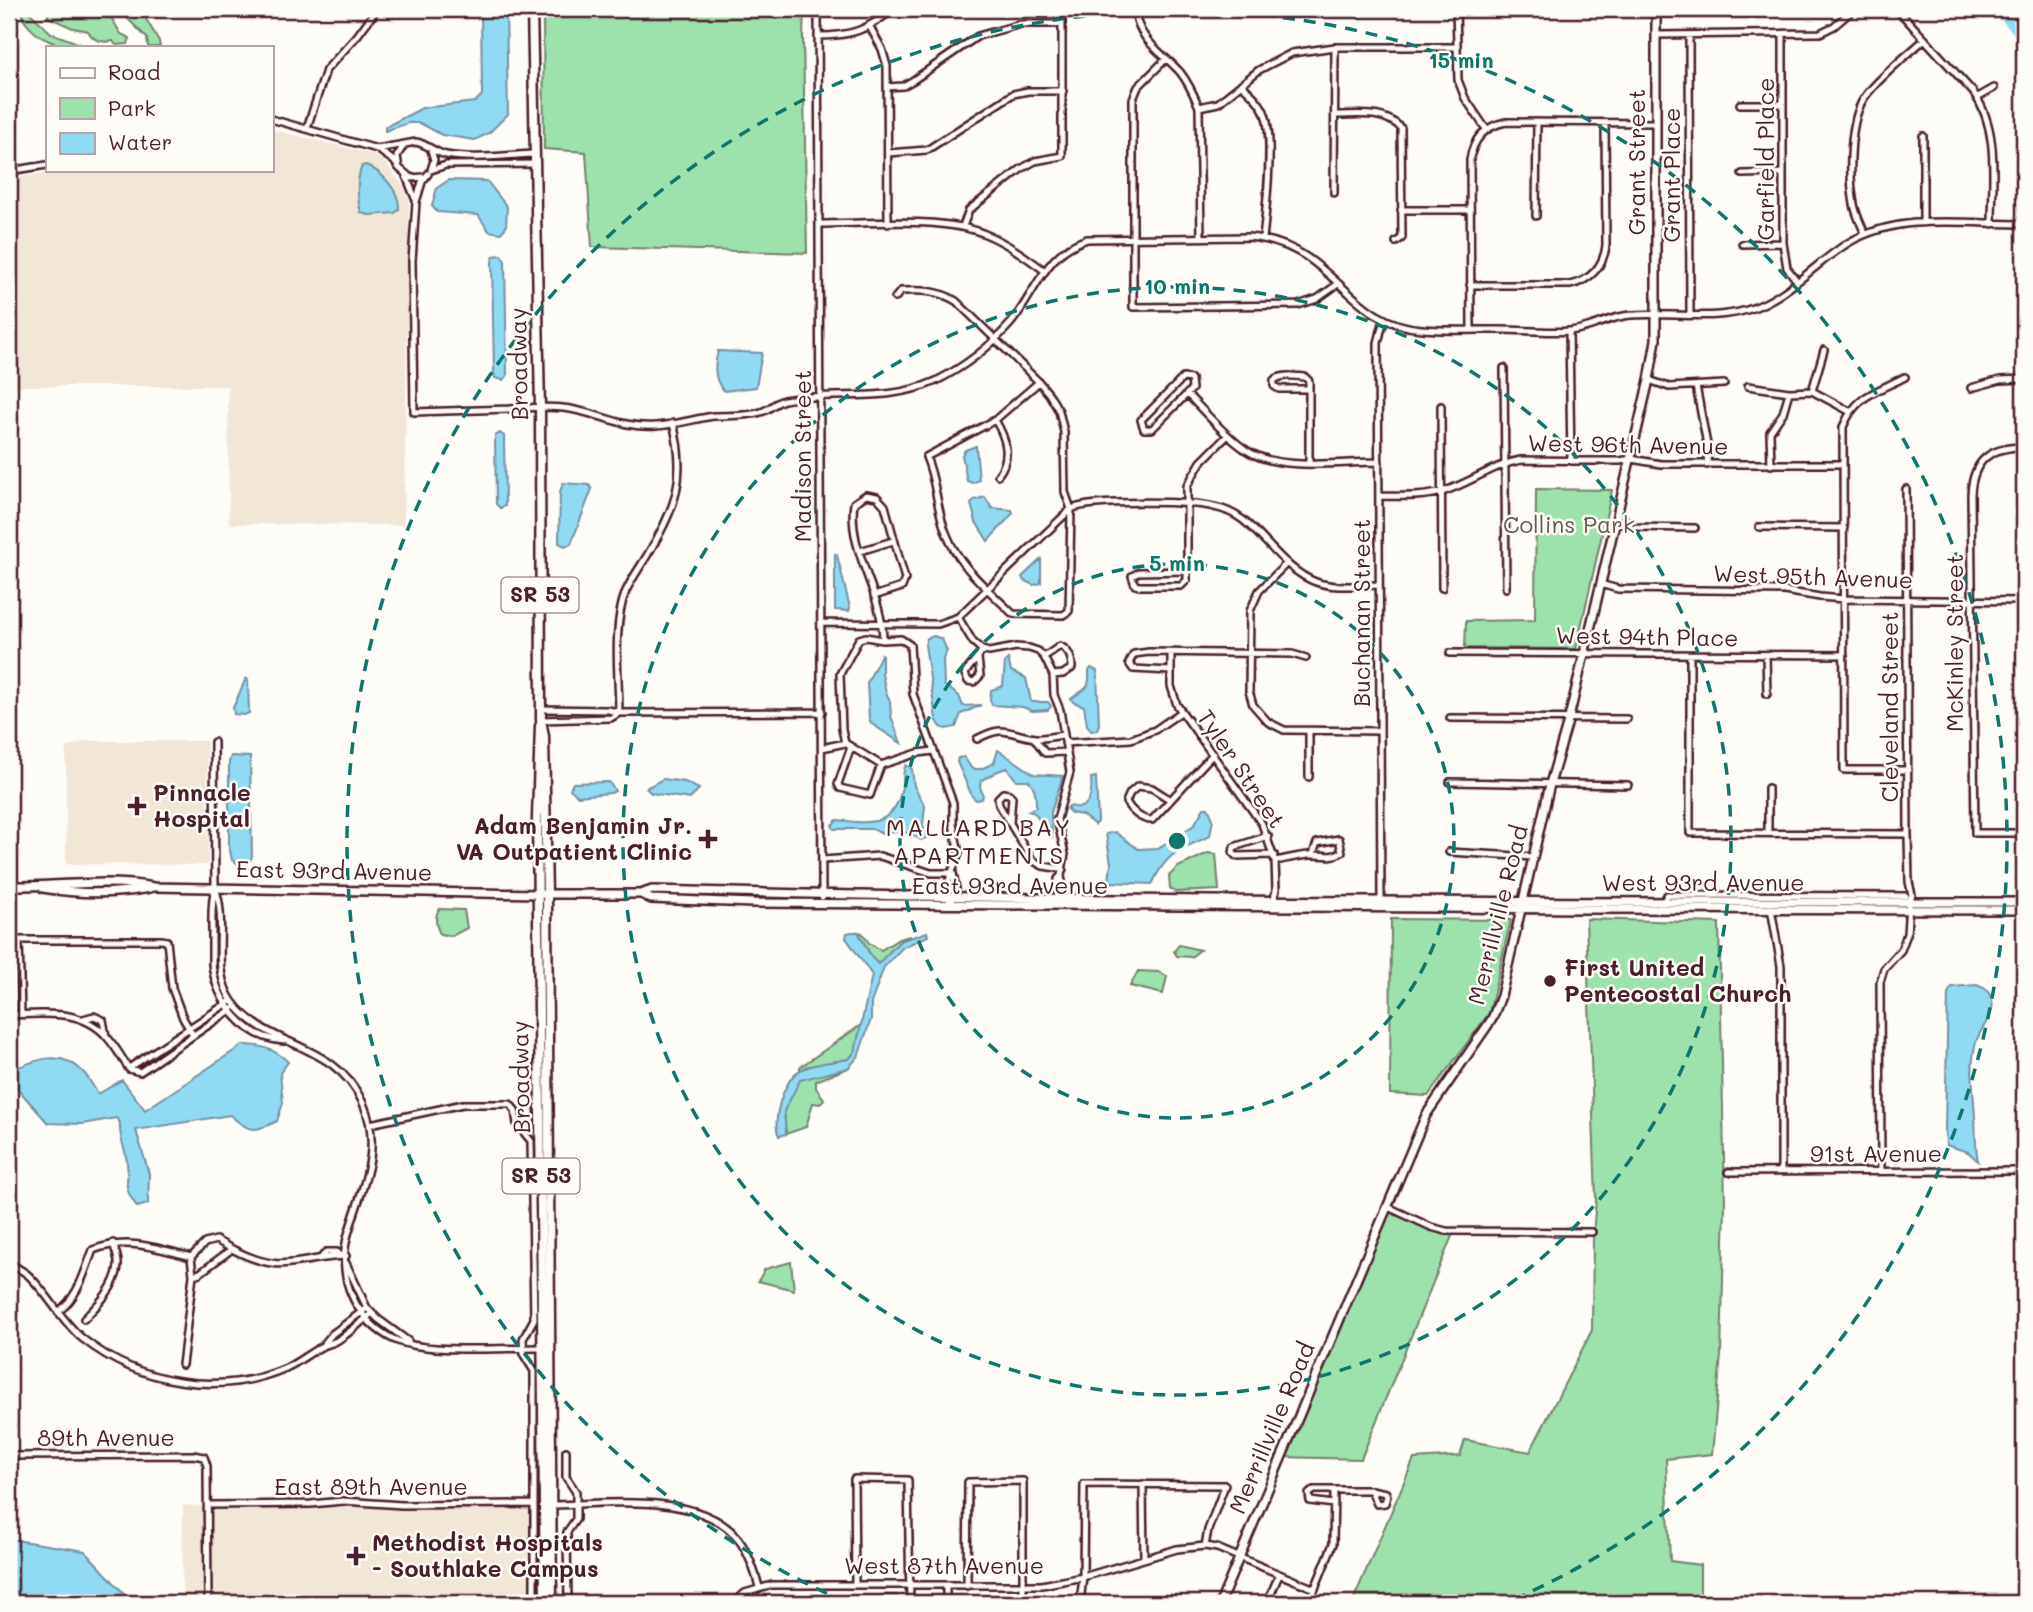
<svg xmlns="http://www.w3.org/2000/svg" width="2033" height="1612" viewBox="0 0 2033 1612" font-family="Mali,sans-serif">
	<rect width="100%" height="100%" fill="#fdfcf7"/>
	<filter id="ink" filterUnits="userSpaceOnUse"><feTurbulence type="fractalNoise" baseFrequency=".0143" numOctaves="2"/><feDisplacementMap in="SourceGraphic" scale="14" xChannelSelector="R" yChannelSelector="G"/><feConvolveMatrix kernelMatrix="1 2 1 2 8 2 1 2 1" color-interpolation-filters="sRGB"/></filter>
	<g filter="url(#ink)">
		<path fill="#f2e6d6" d="M271 129 371 154 383 160 409 193 404 525 229 524 228 386H9V179L64 170H271Z
			M85 741H207L208 865 66 864V748Z
			M183 1505 212 1507 314 1508 373 1505 404 1508H530V1603H182Z"/>
		<path fill="#9de1ad" stroke="#74806c" stroke-width="2" d="M26 9 51 33 88 47C61 47 39 43 23 19V11Z
			M48 9H106L121 34 130 38 128 44 116 45 113 41C102 43 93 41 88 31L73 28 48 17Z
			M118 9H140L159 41 160 47H148L147 38Z
			M543 9H804L803 37 807 253 592 247 586 152 544 149Z
			M1536 489 1612 490 1576 649 1465 648 1466 621 1535 620Z
			M1208 853 1216 854 1219 890 1175 892 1170 888 1169 876 1178 867Z
			M439 909 464 910 467 928 452 936 440 934C436 926 434 917 439 909Z
			M1391 919 1511 920 1489 1013 1428 1096 1390 1094Z
			M1586 919 1719 923 1725 1204 1721 1355 1712 1454 1666 1459 1670 1561 1700 1565V1603H1352L1414 1459 1460 1456 1465 1440 1530 1452 1592 1330 1593 1236 1596 1199Z
			M858 932 862 933 869 943 881 950 899 939 910 936 900 941 878 964 872 958Z
			M1179 945 1200 950 1191 957 1177 956 1174 951Z
			M1138 971 1159 972 1167 976 1163 994 1130 986Z
			M861 1025 855 1052 849 1059 806 1067 800 1071V1067Z
			M848 1068 816 1081V1088L824 1099 820 1104 813 1103 806 1127 786 1134 784 1111 800 1079Z
			M1388 1207 1431 1227 1454 1231 1361 1459 1280 1457Z
			M791 1262 794 1290 758 1281 765 1269Z
			M896 1595 900 1603H750L752 1602Z"/>
		<path fill="#91daf3" stroke="#758fa3" stroke-width="2" d="M481 9H506L508 114 489 133 475 140 442 135 420 123H408L385 131V127L422 108 475 102 482 95Z
			M366 165C382 172 400 191 399 209L395 213 369 215 361 213C357 199 356 180 362 166Z
			M449 180 487 181 507 207 506 227 501 233 489 231 478 215 437 212 432 206 437 188Z
			M501 255 505 261 507 376 503 380 495 378 494 374 492 262 494 256Z
			M718 351 762 353 756 387 724 391C713 380 714 365 718 351Z
			M500 433 504 436 505 506 500 508 496 504 495 436Z
			M976 446 979 480 973 483 967 481 962 455 965 450Z
			M563 483 589 485 592 489 571 544 565 546 559 543 560 492Z
			M985 497 992 508 1012 510 1013 513 988 541 976 522 971 504 974 500Z
			M835 554 837 555 850 608 849 611 835 610Z
			M1041 559V583L1034 585 1024 581 1022 577Z
			M934 636 942 639 947 651 943 659 944 685 959 696 963 706 981 705 961 714 956 727 946 729 941 727 936 719 925 645 927 638Z
			M882 653V674L886 693 890 701 891 716 901 743 872 724 869 719 867 683Z
			M1008 659 1011 671 1026 678 1031 702H1048L1051 706 1048 710 1032 711 1023 707 992 705 990 700 991 690 1003 686 1005 662Z
			M1091 668 1097 671 1099 724 1097 730 1091 731 1087 725 1084 706 1073 702 1071 699C1085 687 1090 692 1089 671Z
			M246 678 248 680 249 713 244 715 234 714 233 708Z
			M998 750 1034 774 1063 776 1051 812 1052 836 1047 834 1035 813 1028 811 1036 807C1036 797 1036 787 1028 780H1016L1007 768 998 771 981 781 980 786 983 796 981 799 976 800 972 796 957 762 958 758 964 757 972 769H981L994 763Z
			M231 756 250 757 252 856 250 861 239 864 232 860 229 846V762Z
			M906 765 912 769 914 786 925 806 923 825 926 838 921 840 909 833 890 831 882 833 872 829H834L832 825 837 820C870 824 895 827 902 787 904 779 902 771 906 765Z
			M1096 777 1098 821 1095 825 1082 815 1071 813 1067 809 1069 806C1073 806 1077 808 1081 807 1092 804 1092 786 1091 778Z
			M663 779 685 782 699 789 690 799 651 793 646 788Z
			M609 782 615 791 611 793 578 796 570 789 573 783Z
			M1204 808H1208L1213 819 1210 836C1179 850 1167 852 1152 884L1109 882 1111 863 1106 834 1115 832 1138 849 1158 848 1194 825Z
			M852 932H858L872 958 878 964 900 941 927 932 928 936 903 947 884 967 871 1003V1019L858 1057 848 1068 800 1080 784 1111 786 1134 779 1136C771 1121 784 1079 799 1071 813 1063 833 1062 849 1059L855 1052 872 975 846 938 847 933Z
			M1977 985 1986 989C2003 1010 1982 1023 1976 1042 1969 1067 1974 1093 1975 1118 1976 1133 1975 1147 1978 1161L1968 1152 1946 1145 1945 1127 1948 993 1952 987Z
			M243 1045C259 1044 277 1050 288 1062L280 1073 283 1103 277 1121C254 1133 249 1132 230 1115L136 1130 149 1174 148 1204 137 1207C120 1181 130 1188 127 1163 126 1147 119 1142 120 1123L116 1118 82 1124 48 1123 16 1087 14 1069C37 1059 62 1050 82 1071 89 1077 93 1087 98 1094L122 1080 145 1110Z
			M9 1539 85 1551 130 1600 123 1603H9Z"/>
		<g fill="none" stroke-linecap="round" stroke-linejoin="round">
			<path stroke="#91daf3" stroke-width="8" d="M1997 9 2024 39"/>
			<defs>
				<path id="street" d="M818 9 822 897
					M1135 9C1137 40 1161 51 1180 72 1189 83 1194 95 1199 107L1201 238
					M1215 9 1220 12
					M1456 9 1458 80 1465 98 1486 129
					M1897 9 1973 92C2000 129 1992 180 1992 224
					M870 27 882 49 887 66 888 224
					M1783 34V243L1787 268 1797 281
					M1656 35 1820 33 1834 26 1854 9
					M1689 35 1690 314
					M818 36C853 36 866 30 894 9
					M1166 59 1138 87 1133 99V307L1298 305 1317 299 1338 284
					M1241 84C1250 93 1261 102 1265 114 1274 139 1266 210 1263 239
					M887 87 903 86 912 81 978 36 1021 24H1062
					M1978 97 1994 88
					M1740 104H1783
					M1199 107 1218 103 1259 70 1292 53 1335 47H1457
					M1335 115C1359 115 1383 110 1401 128L1402 238 1396 242
					M271 119 377 149 394 161 399 168
					M307 128 326 70 357 36 377 9
					M1923 136V223
					M404 145 397 156 399 168 411 178 424 177
					M377 149 416 142C427 144 434 152 446 155 474 160 506 155 534 154
					M431 150 434 160 431 170
					M888 153 927 150 1013 94 1028 91H1063
					M431 170 446 165 535 164
					M9 171 47 165
					M428 174 422 182 416 202 412 261 414 412C446 411 478 410 510 409 527 408 546 406 563 408 595 411 622 429 656 426 675 425 694 419 713 416 729 415 746 417 761 412 769 410 775 402 784 400 836 390 885 404 936 381 964 367 990 347 1011 323 1037 291 1044 253 1087 239L1249 237C1270 239 1291 246 1308 258 1348 286 1368 325 1422 329 1448 331 1475 330 1501 330 1524 330 1548 333 1570 331 1592 329 1610 316 1631 315 1669 312 1710 321 1747 310 1786 299 1814 264 1848 243 1900 212 1967 224 2024 224
					M1742 174 1783 173
					M406 176 415 198
					M1334 193 1335 47
					M1401 210H1470
					M1536 216 1537 122
					M819 224C867 224 942 216 985 234 1007 243 1026 257 1045 271
					M963 226 969 210 1021 169 1035 161 1062 156V9
					M1865 234C1861 224 1856 215 1854 204 1849 176 1848 117 1867 94 1883 74 1906 56 1925 39
					M1742 244 1783 243
					M1470 285H1570C1590 281 1604 266 1606 245L1605 123
					M895 298 901 291C921 290 938 290 956 301L1039 382 1049 394 1059 411 1064 432 1065 492 1071 509 1069 611 1063 615 1013 614C988 589 960 568 947 535 936 510 937 482 926 457L995 420 1039 382
					M1471 330 1470 160C1473 139 1485 126 1506 122L1657 123
					M1569 331 1571 461
					M1504 368 1506 588
					M1905 377C1876 392 1856 395 1843 427L1844 770H1908
					M1183 378 1191 379 1192 389 1152 429H1144L1141 420Z
					M1649 380 1669 387 1724 384
					M1696 386 1708 450 1707 465
					M1748 386 1789 392 1812 391 1849 411
					M1971 388 2000 380 2024 379
					M1309 389H1279L1274 386V380C1282 374 1295 376 1305 377L1309 381V463
					M1812 391 1824 350
					M1187 394C1206 413 1224 435 1246 450 1278 472 1340 462 1379 462
					M1441 406 1442 588
					M995 420C1006 438 1012 457 998 475
					M2024 447C1991 447 1973 459 1971 494L1975 833H2024
					M1771 465 1770 432 1783 413 1789 392
					M1379 496C1401 496 1423 498 1445 491 1472 482 1493 465 1521 460L1620 461 1631 459 1661 464H1842
					M1615 521 1632 527 1695 528
					M1759 527 1844 528
					M860 551 893 541
					M1287 563 1259 591 1250 611 1249 691 1253 705 1268 722 1284 730 1380 731
					M1186 571 1139 572 1132 576 1135 585 1139 586H1181L1187 580V486L1201 462 1228 435
					M1600 584 1618 589 1784 591 1820 597 1844 599 2024 601
					M874 596 902 587 905 579 885 506 877 497 866 495 854 503C847 551 883 593 883 640
					M958 617 973 642 982 650 989 652 1016 647 1029 648 1038 651 1044 657 1053 675 1054 695 1060 710 1070 772 1057 819 1065 854 1061 876 1058 879V901
					M822 623 938 624 958 617 1071 509C1092 500 1190 501 1214 507 1224 509 1235 514 1243 520 1267 539 1286 571 1316 582 1335 589 1359 585 1379 585
					M1171 653V686L1177 705 1262 824 1275 861 1276 890 1273 902
					M1450 653 1844 655
					M1690 655V833L1908 834
					M1766 655 1767 694
					M1044 657 1060 646C1069 650 1072 659 1072 668L1063 674 1053 675
					M978 658 980 676 974 682 968 681 965 674C969 665 978 660 982 650
					M1171 671 1133 669 1129 663 1134 654 1149 652 1292 654 1306 658
					M541 709 609 710 619 713 822 712
					M619 713C619 677 612 625 626 591 632 578 641 566 648 554 676 508 687 477 673 423
					M1450 718 1627 719
					M541 720 611 718 619 713
					M1309 732V777
					M1034 738 1045 753 1067 752
					M977 739C1006 723 1008 735 1036 738 1044 739 1055 736 1063 735
					M214 742 215 888C211 902 212 916 212 931 212 942 212 953 212 964 216 1001 245 1039 284 1041
					M845 743 842 729 840 674 859 639 866 637 883 640 901 639 910 645 913 694 953 803V824L959 853 949 880V899
					M1065 743 1131 739 1155 730 1181 712
					M851 747 838 784 840 788 870 795 881 765
					M822 748 845 743 881 765 918 753 933 751
					M1450 782 1628 785
					M1169 799 1152 788 1138 786 1130 793 1126 802C1131 811 1141 820 1152 820L1213 754
					M1010 823 1012 797 1009 794 1003 793 998 798 999 805 1032 860 1043 866 1063 869
					M1768 833V788
					M1268 836 1234 847 1233 853 1236 856 1274 855
					M1449 852 1534 857
					M822 860 880 856 931 873H953
					M1275 861C1286 859 1298 856 1309 855 1321 854 1330 859 1342 852L1339 839 1317 843 1313 854
					M215 888C229 923 209 967 232 1001 266 1049 335 1040 363 1103 383 1148 362 1187 349 1231 342 1252 343 1278 353 1298 361 1315 375 1330 393 1339 427 1355 505 1347 545 1348
					M1061 900 1063 887 1061 876
					M1381 903 1378 343 1384 319
					M1663 903 1667 895 1906 896
					M951 905 956 888 953 873
					M1771 908 1781 966V1172
					M21 1014 19 940H161L167 941 172 988 183 1018 193 1035
					M9 1015C43 1014 82 1008 107 1037 115 1046 122 1058 129 1069
					M83 1019 94 1016 103 1020 106 1036
					M129 1068 229 1002
					M129 1069 140 1072 232 1009
					M370 1124 463 1104H510L515 1110 517 1124 531 1141 534 1319 523 1339 524 1355 534 1371V1603
					M1881 1171 1880 982 1884 969 1901 950 1907 934 1909 902 1912 895 1909 882 1908 834 1906 489
					M1728 1172 2024 1171
					M1388 1207 1431 1227 1446 1231 1592 1232
					M232 1249C284 1276 295 1258 346 1256
					M321 1258 326 1252H337L341 1256
					M9 1263C15 1266 21 1270 27 1274 48 1293 61 1321 83 1339 140 1384 220 1397 286 1368 299 1362 310 1352 323 1346 328 1344 334 1343 338 1340 350 1333 361 1322 372 1313
					M346 1263 367 1308 378 1319 408 1341
					M58 1312C79 1296 84 1273 93 1250 126 1237 158 1248 191 1257
					M84 1319C98 1305 116 1287 118 1266 119 1259 115 1250 113 1243
					M324 1344 332 1334 367 1308
					M182 1365 193 1275 191 1257 205 1243 216 1240 232 1249 200 1273 193 1275
					M566 1451V1477L576 1492V1519L567 1532 568 1603
					M9 1456 193 1455 204 1457 207 1466 208 1603
					M1143 1484 1144 1559
					M1334 1504 1310 1501 1309 1494 1314 1490H1371L1377 1504 1385 1503 1387 1496 1386 1493 1371 1490
					M208 1505 311 1504 343 1501 402 1505 534 1504
					M551 1505C604 1504 694 1492 734 1534 747 1548 754 1568 759 1587
					M855 1585 854 1479 908 1480 910 1603
					M967 1586 968 1482 1023 1481V1603
					M733 1603 745 1593 772 1585H1042L1083 1577 1177 1549 1205 1546 1217 1548 1315 1589
					M935 1603 946 1599V1585
					M1080 1603 1083 1577 1084 1484 1225 1485 1208 1530 1205 1546
					M1267 1603 1279 1575
					M1309 1603 1333 1544 1334 1490"/>
				<path id="secondary" d="M9 886C57 887 105 878 154 887L538 894H640L652 890C1109 903 1567 902 2024 902
					M43 888C77 894 116 894 150 888
					M641 894 651 899 753 903 1586 909 2024 910
					M1220 1603 1426 1115 1492 1019 1501 996 1550 784 1569 718 1649 380 1656 340V9"/>
				<path id="primary" d="M532 9 540 408 541 720 544 736 547 894 552 1603
					M540 726 537 818 545 1603"/>
			</defs>
			<use href="#street" stroke="#4a1f2b" stroke-width="10"/>
			<use href="#secondary" stroke="#4a1f2b" stroke-width="12"/>
			<use href="#primary" stroke="#4a1f2b" stroke-width="13"/>
			<use href="#street" stroke="#fdfcf7" stroke-width="5"/>
			<use href="#secondary" stroke="#fdfcf7" stroke-width="7"/>
			<use href="#primary" stroke="#fdfcf7" stroke-width="8"/>
		</g>
	</g>
	<g fill="none" stroke="#0f766e" stroke-width="3.5" stroke-dasharray="12 9">
		<circle cx="1177" cy="841" r="277"/>
		<circle cx="1177" cy="841" r="554"/>
		<path d="M846 1602A830 830 0 1 1 1508 1602"/>
	</g>
	<g fill="#4a1f2b" stroke="#fdfcf7" stroke-width="2.5">
		<path d="M133.5 795.5h7v7h7v7h-7v7h-7v-7h-7v-7h7z"/>
		<path d="M704.5 828.5h7v7h7v7h-7v7h-7v-7h-7v-7h7z"/>
		<circle cx="1550" cy="981" r="7"/>
		<path d="M352.5 1545.5h7v7h7v7h-7v7h-7v-7h-7v-7h7z"/>
	</g>
	<g text-anchor="middle" stroke-width="5" stroke-linejoin="round" paint-order="stroke">
		<g fill="#fdfcf7" stroke="#806168" stroke-width="2">
			<rect x="501.5" y="577.5" width="77" height="35" rx="5"/>
			<rect x="502.5" y="1158.5" width="77" height="35" rx="5"/>
		</g>
		<g font-size="21" font-weight="bold" fill="#4a1f2b">
			<text x="540" y="602">SR 53</text>
			<text x="541" y="1183">SR 53</text>
		</g>
		<g font-size="23" fill="#4a1f2b" stroke="#fdfcf7">
			<text transform="translate(1766 159) rotate(-90)" y="8">Garfield Place</text>
			<text transform="translate(1637 162) rotate(-90)" y="8">Grant Street</text>
			<text transform="translate(1672 175) rotate(-90)" y="8">Grant Place</text>
			<text transform="translate(519 364) rotate(-91)" y="8">Broadway</text>
			<text transform="translate(1628 445) rotate(1)" y="8">West 96th Avenue</text>
			<text transform="translate(803 456) rotate(-90)" y="8">Madison Street</text>
			<text transform="translate(1813 577) rotate(2)" y="8">West 95th Avenue</text>
			<text transform="translate(1362 613) rotate(-90)" y="8">Buchanan Street</text>
			<text transform="translate(1647 637) rotate(1)" y="8">West 94th Place</text>
			<text transform="translate(1955 643) rotate(-90)" y="8">McKinley Street</text>
			<text transform="translate(1890 707) rotate(-90)" y="8">Cleveland Street</text>
			<text transform="translate(1241 769) rotate(56)" y="8">Tyler Street</text>
			<text transform="translate(334 871) rotate(1)" y="8">East 93rd Avenue</text>
			<text x="1703" y="891">West 93rd Avenue</text>
			<text x="1010" y="894">East 93rd Avenue</text>
			<text transform="translate(1498 915) rotate(-76)" y="8">Merrillville Road</text>
			<text transform="translate(521 1077) rotate(-91)" y="8">Broadway</text>
			<text x="1876" y="1162">91st Avenue</text>
			<text transform="translate(1272 1428) rotate(-67)" y="8">Merrillville Road</text>
			<text x="106" y="1446">89th Avenue</text>
			<text x="371" y="1495">East 89th Avenue</text>
			<text x="944" y="1574">West 87th Avenue</text>
		</g>
		<g font-size="23" fill="#635952" stroke="#fdfcf7">
			<text x="1569" y="533">Collins Park</text>
		</g>
		<g font-size="23" font-weight="bold" fill="#4a1f2b" stroke="#fdfcf7" text-anchor="start">
			<text x="153" y="801">Pinnacle<tspan x="153" dy="26">Hospital</tspan></text>
			<text x="692" y="834" text-anchor="end">Adam Benjamin Jr.<tspan x="692" dy="26">VA Outpatient Clinic</tspan></text>
			<text x="1564" y="976">First United<tspan x="1564" dy="26">Pentecostal Church</tspan></text>
			<text x="372" y="1551">Methodist Hospitals<tspan x="372" dy="26">- Southlake Campus</tspan></text>
		</g>
		<g font-size="24" letter-spacing="2" fill="#4a1f2b" stroke="#fdfcf7">
			<text x="979" y="836">MALLARD BAY<tspan x="979" dy="28">APARTMENTS</tspan></text>
		</g>
	</g>
	<circle cx="1177" cy="841" r="10" fill="#0f766e" stroke="#fdfcf7" stroke-width="3.5"/>
	<g font-size="21" text-anchor="middle" font-weight="bold" fill="#0f766e" stroke="#fdfcf7" stroke-width="5" stroke-linejoin="round" paint-order="stroke">
		<text x="1461" y="68">15 min</text>
		<text x="1177" y="294">10 min</text>
		<text x="1177" y="571">5 min</text>
	</g>
	<rect width="2033" height="1612" fill="none" stroke="#fdfcf7" stroke-width="35"/>
	<rect x="18" y="18" width="1998" height="1577" fill="none" stroke="#4a1f2b" stroke-width="2.5" filter="url(#ink)"/>
	<rect x="46" y="46" width="228" height="126" fill="#fdfcf7" stroke="#b5a4a5" stroke-width="2"/>
	<rect x="60" y="68" width="35" height="10" fill="#fdfcf7" stroke="#b5a4a5" stroke-width="2"/>
	<text x="108" y="80" font-size="21" fill="#4a1f2b">Road</text>
	<rect x="60" y="98" width="35" height="21" fill="#9de1ad" stroke="#b5a4a5" stroke-width="2"/>
	<text x="108" y="116" font-size="21" fill="#4a1f2b">Park</text>
	<rect x="60" y="133" width="35" height="21" fill="#91daf3" stroke="#b5a4a5" stroke-width="2"/>
	<text x="108" y="150" font-size="21" fill="#4a1f2b">Water</text>
</svg>
